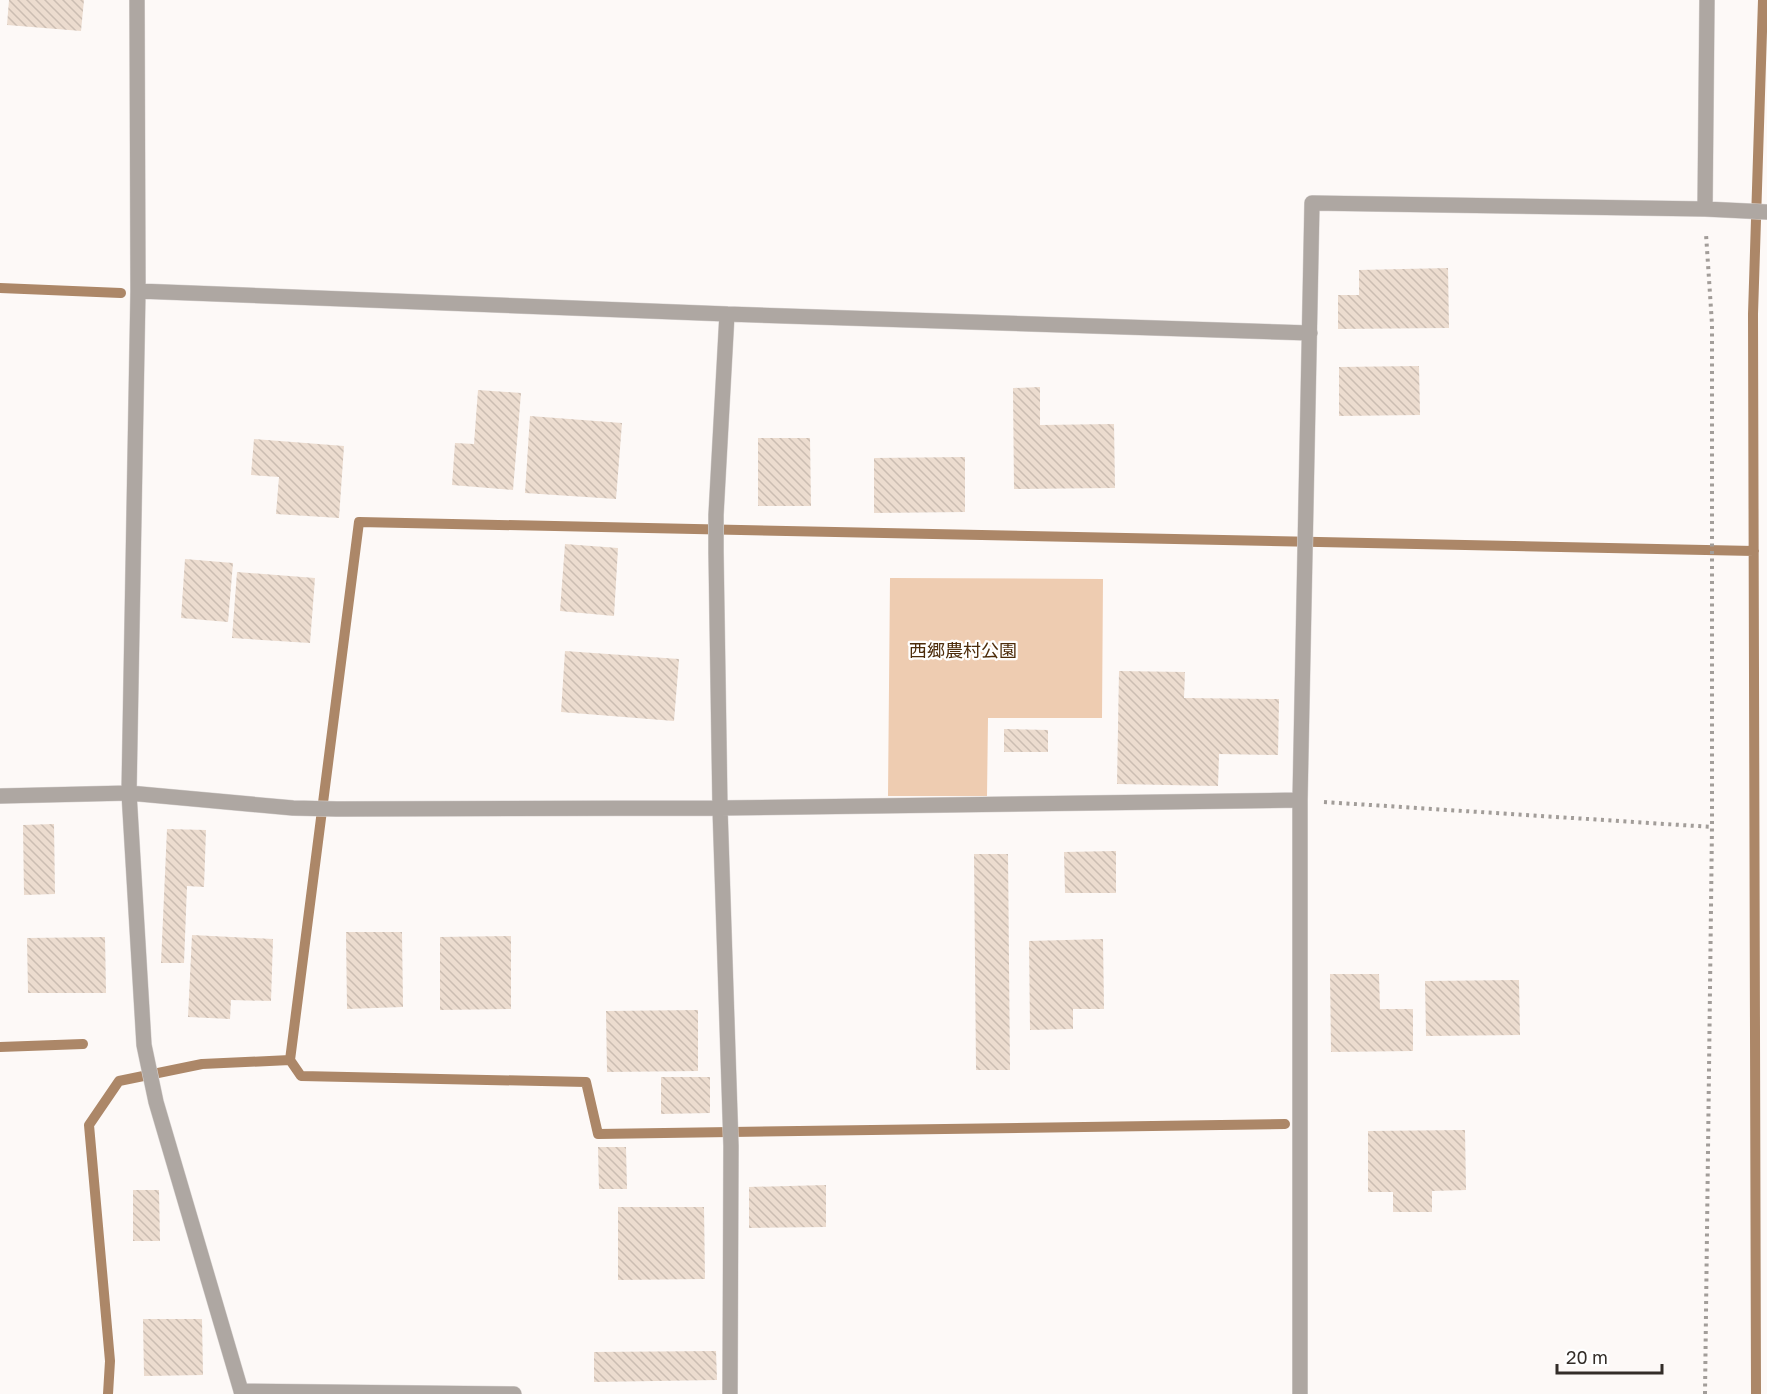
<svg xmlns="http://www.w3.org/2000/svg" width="1767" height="1394" viewBox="0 0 1767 1394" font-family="'Golos Text','Noto Sans JP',sans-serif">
	<defs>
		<pattern id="building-back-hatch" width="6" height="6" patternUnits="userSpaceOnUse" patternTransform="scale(1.5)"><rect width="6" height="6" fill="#ecdccf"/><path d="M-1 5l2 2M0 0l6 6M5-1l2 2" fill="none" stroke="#cbbdb2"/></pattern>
	</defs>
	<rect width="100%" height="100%" fill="#fdf9f7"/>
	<path fill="#eeccb1" d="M890 578 1103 579 1102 718H988L987 796H888Z"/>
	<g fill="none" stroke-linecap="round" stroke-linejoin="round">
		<path stroke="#ac8768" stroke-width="10" d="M0 288 121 293
			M0 1047 83 1044
			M290 1060 301 1076 586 1082 598 1134 1285 1124
			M108 1394 110 1361 89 1125 119 1081 202 1064 290 1060 359 522 1754 551
			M1756 1394 1753 314 1763 0"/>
	</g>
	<path fill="url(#building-back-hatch)" d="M9 0H84L81 31 7 25Z
		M1448 268 1449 328 1338 329V295H1359V270Z
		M1419 366 1420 415 1339 416V367Z
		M1040 387V425L1114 424 1115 488 1014 489 1013 388Z
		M478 390 521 393 513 490 452 485 455 443 474 444Z
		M530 416 622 423 616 499 525 493Z
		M758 438H810L811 506H758Z
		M254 439 344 446 339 518 276 514 279 477 251 475Z
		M965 457V512L874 513V458Z
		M565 544 618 548 614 616 560 611Z
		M185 559 233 563 228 622 181 618Z
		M237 572 315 578 310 643 232 638Z
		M565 651 679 659 674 721 561 712Z
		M1119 671 1185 672 1184 698 1279 699 1278 755 1219 754 1218 786 1117 784Z
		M1004 729 1048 730V752H1004Z
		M54 824 55 894 24 895 23 825Z
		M167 829 206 830 204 887 187 886 184 963H161Z
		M1116 851V893H1065L1064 852Z
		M974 854H1008L1010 1070H976Z
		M346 932H402L403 1007 347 1009Z
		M192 935 273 939 271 1001 231 1000 230 1019 188 1017Z
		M511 936V1009L440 1010V937Z
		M105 937 106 993H28L27 938Z
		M1103 939 1104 1009H1073V1029L1030 1030 1029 941Z
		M1330 974H1379L1380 1009H1413V1051L1331 1052Z
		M1519 980 1520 1035 1426 1036 1425 981Z
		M698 1010V1071L607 1072 606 1011Z
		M661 1077H710V1113L661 1114Z
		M1465 1130 1466 1190 1432 1191V1212H1393V1192H1368V1131Z
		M598 1147H626L627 1189H599Z
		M826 1185V1227L749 1228V1187Z
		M133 1190H159L160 1241H133Z
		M618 1207H704L705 1279 618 1280Z
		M143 1319H202L203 1375 144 1376Z
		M716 1351 717 1380 594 1382V1352Z"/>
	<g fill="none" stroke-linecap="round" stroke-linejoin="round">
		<defs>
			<path id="street" d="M137 0 138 291 129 793 144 1045 156 1102 242 1394
				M1705 209 1707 0
				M138 291 727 314 1310 333
				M727 314 716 515V552L720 808 731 1146 730 1394
				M0 796 129 793 293 808 337 809 720 808 1300 800
				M241 1391 514 1394
				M1300 1394V800L1312 203 1705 209 1767 212"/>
		</defs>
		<use href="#street" stroke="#d9d4d2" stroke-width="16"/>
		<path stroke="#a29d99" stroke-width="4" stroke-dasharray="3 4.5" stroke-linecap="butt" d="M1324 802 1712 827
			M1705 1394 1712 827V324L1706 234"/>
		<use href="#street" stroke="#aea7a2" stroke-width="15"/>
	</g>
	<g text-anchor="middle" stroke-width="4.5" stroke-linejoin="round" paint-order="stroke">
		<g font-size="18" fill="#4d2c0b" stroke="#fff">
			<text x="963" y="657">西郷農村公園</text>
		</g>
	</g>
	<path d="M1557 1364v9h105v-9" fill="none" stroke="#332d28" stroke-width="3"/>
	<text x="1566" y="1364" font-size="18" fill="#332d28" stroke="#ffffff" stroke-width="4.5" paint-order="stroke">20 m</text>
</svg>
